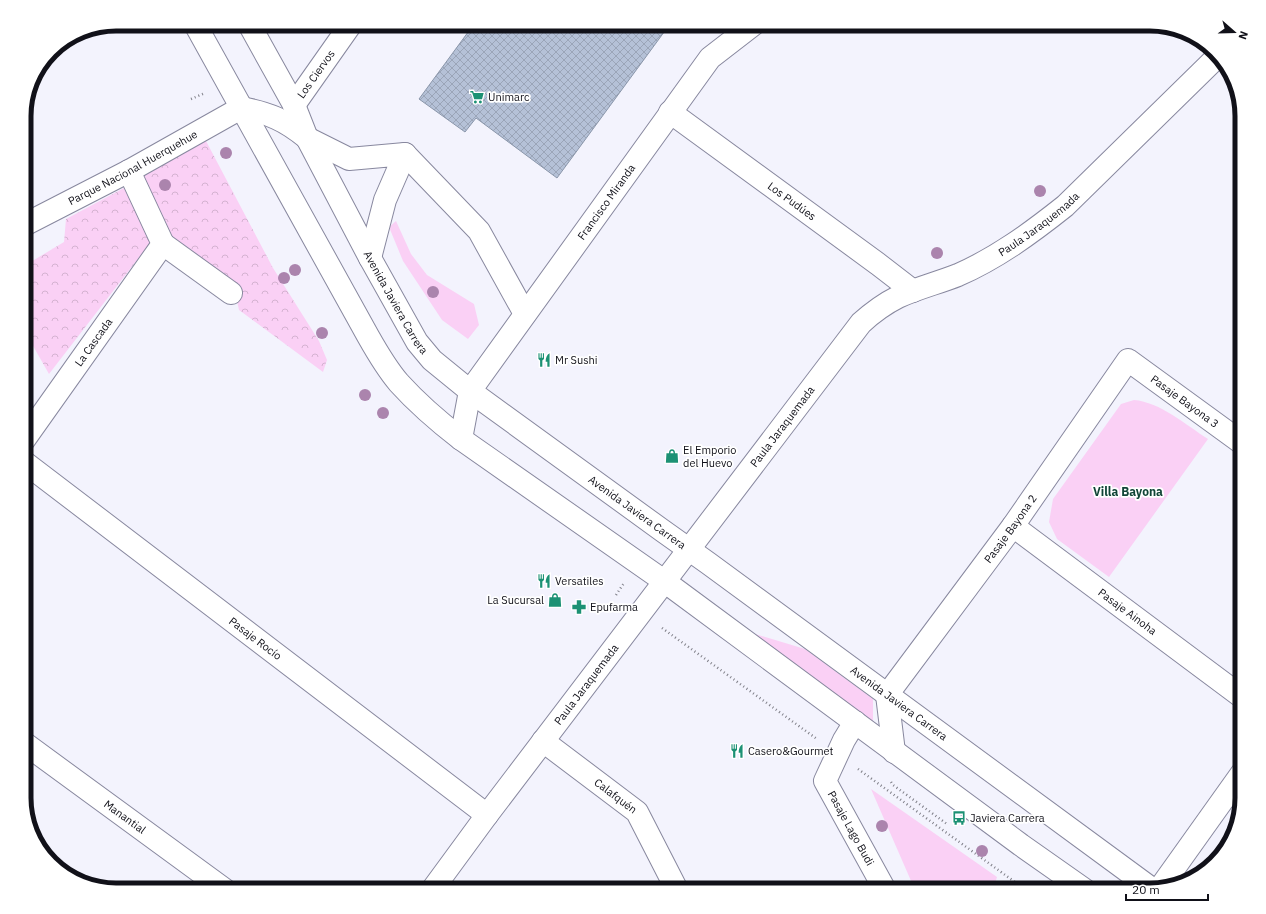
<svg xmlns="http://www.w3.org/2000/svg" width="1266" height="914" viewBox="0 0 1266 914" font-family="'IBM Plex Sans',sans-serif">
	<defs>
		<pattern id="park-crowns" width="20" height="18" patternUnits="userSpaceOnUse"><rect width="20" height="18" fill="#fad0f5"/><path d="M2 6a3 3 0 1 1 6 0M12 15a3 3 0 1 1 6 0" fill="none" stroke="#d5b2d1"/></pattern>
		<pattern id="building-cross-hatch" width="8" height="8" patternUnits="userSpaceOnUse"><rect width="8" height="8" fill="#b5c1d7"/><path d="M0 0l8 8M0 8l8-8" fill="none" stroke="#9ba5b8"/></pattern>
	</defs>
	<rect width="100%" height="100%" fill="#f3f3fd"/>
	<path fill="#fad0f5" d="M396 221 411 254 427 275 474 304 479 325 468 339 442 320 403 261 389 227Z
		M1134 400C1160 402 1186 425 1208 439L1109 577 1057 539 1049 522 1053 499 1121 404Z
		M755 634 805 649 873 699V722Z
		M871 789 997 877 993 890H915Z"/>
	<path fill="url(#park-crowns)" d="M206 141 273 268 319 341 327 360 323 372 239 310 233 283 168 237 139 178Z
		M124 188 151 242 49 374 24 330V266L64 242 66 219Z"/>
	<path fill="url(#building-cross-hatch)" stroke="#8a96aa" d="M474 24H670L557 178 476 118 465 132 419 99Z"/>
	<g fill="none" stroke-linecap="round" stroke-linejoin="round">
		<defs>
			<g id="minor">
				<path id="s1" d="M294 105 351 24"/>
				<path id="s2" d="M670 112 878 264 913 291"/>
				<path d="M307 138 349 159 405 154 385 200 370 258"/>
				<path d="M405 154 479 231 525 314"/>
				<path id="s3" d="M24 225 129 171 241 108"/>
				<path d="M163 244 231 293"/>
				<path id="s4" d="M470 391 710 58 754 24"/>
				<path id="s5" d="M24 440 163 244 129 171"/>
				<path id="s6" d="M24 462 487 815"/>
				<path id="s7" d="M1013 526 1242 697"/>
				<path id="s8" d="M887 695 1013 526 1128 360 1242 443"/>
				<path id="s9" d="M855 722 844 740 825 781 885 890"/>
				<path id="s10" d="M543 741 637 812 677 890"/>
				<path id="s11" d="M24 743 225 890"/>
				<path d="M1160 888 1242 773"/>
				<path id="s12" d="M432 890 487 815 861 323C872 313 884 304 898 297 917 288 938 283 958 275 997 258 1031 233 1065 206L1217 57"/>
			</g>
			<g id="major">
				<path d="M195 24 368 336C377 352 387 369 399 383 418 404 439 422 461 439L664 581 1021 845 1085 890"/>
				<path id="s13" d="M249 24 294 105 307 138 370 258 417 342 432 360 470 391 663 531 708 563 1152 889"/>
				<path d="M241 108C269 113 285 120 307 138"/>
				<path d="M461 439 470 391"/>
				<path d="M887 695 894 752"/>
			</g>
		</defs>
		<use href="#minor" stroke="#88889f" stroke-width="24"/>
		<use href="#major" stroke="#88889f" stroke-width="24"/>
		<path stroke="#808089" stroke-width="2.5" stroke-dasharray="1 3" stroke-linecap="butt" d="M191 99 205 93
			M616 595 624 583
			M662 628 817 739
			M858 769 1026 890
			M891 782 893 785 947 824"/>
		<use href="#minor" stroke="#fff" stroke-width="22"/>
		<use href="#major" stroke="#fff" stroke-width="22"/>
	</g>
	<g fill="#ab84ad">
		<circle cx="226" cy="153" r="6"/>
		<circle cx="165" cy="185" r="6"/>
		<circle cx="1040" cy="191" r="6"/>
		<circle cx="937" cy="253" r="6"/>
		<circle cx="295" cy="270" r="6"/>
		<circle cx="284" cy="278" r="6"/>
		<circle cx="433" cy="292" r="6"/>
		<circle cx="322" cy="333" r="6"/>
		<circle cx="365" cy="395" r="6"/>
		<circle cx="383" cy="413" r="6"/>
		<circle cx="882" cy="826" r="6"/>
		<circle cx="982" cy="851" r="6"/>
	</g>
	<defs>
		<symbol id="supermarket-bare" viewBox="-9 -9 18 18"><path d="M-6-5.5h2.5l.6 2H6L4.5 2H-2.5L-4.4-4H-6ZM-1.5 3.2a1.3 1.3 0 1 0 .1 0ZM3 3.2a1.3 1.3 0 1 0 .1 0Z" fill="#1c9174" stroke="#fff" stroke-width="2.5" paint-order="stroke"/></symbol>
		<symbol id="restaurant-bare" viewBox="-9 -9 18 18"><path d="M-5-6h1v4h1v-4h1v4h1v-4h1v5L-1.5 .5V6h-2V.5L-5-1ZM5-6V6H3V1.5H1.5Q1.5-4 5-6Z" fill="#1c9174" stroke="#fff" stroke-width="2.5" paint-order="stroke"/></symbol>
		<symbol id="shop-bare" viewBox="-9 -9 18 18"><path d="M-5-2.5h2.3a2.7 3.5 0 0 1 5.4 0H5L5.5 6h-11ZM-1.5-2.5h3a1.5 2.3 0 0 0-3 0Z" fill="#1c9174" stroke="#fff" stroke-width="2.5" paint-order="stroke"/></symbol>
		<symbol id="pharmacy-bare" viewBox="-9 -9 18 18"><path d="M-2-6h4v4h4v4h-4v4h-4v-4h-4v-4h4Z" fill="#1c9174" stroke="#fff" stroke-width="2.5" paint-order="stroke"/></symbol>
		<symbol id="bus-bare" viewBox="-9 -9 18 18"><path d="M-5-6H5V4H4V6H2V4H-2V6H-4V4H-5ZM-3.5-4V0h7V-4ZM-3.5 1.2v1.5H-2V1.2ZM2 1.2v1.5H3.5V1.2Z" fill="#1c9174" stroke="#fff" stroke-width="2.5" paint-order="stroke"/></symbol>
	</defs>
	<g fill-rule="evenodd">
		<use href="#supermarket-bare" x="467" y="87" width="20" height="20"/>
		<use href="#restaurant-bare" x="534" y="350" width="20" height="20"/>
		<use href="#shop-bare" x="662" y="446" width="20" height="20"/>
		<use href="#restaurant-bare" x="534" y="571" width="20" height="20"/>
		<use href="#shop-bare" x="545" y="590" width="20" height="20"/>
		<use href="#pharmacy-bare" x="569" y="597" width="20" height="20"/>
		<use href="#restaurant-bare" x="727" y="741" width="20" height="20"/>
		<use href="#bus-bare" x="949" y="808" width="20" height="20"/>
	</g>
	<g text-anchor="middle" stroke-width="3.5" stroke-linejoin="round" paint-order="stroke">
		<g font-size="11" fill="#111119" stroke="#fff">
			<text dy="4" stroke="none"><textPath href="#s1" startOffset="38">Los Ciervos</textPath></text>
			<text dy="4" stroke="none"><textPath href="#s3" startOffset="123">Parque Nacional Huerquehue</textPath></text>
			<text dy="4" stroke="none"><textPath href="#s2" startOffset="151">Los Pudúes</textPath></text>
			<text dy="4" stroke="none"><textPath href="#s4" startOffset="233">Francisco Miranda</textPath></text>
			<text dy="4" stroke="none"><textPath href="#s12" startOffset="916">Paula Jaraquemada</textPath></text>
			<text dy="4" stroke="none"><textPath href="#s13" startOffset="315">Avenida Javiera Carrera</textPath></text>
			<text dy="4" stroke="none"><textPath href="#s5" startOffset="120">La Cascada</textPath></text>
			<text dy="4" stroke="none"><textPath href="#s8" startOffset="483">Pasaje Bayona 3</textPath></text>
			<text dy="4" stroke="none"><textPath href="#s12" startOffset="581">Paula Jaraquemada</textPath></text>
			<text dy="4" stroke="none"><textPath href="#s13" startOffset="639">Avenida Javiera Carrera</textPath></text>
			<text dy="4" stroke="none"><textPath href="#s8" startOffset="207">Pasaje Bayona 2</textPath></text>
			<text dy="4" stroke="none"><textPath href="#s7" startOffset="143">Pasaje Ainoha</textPath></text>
			<text dy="4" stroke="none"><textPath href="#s6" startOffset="291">Pasaje Rocío</textPath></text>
			<text dy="4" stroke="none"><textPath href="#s12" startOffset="257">Paula Jaraquemada</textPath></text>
			<text dy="4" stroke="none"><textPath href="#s13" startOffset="963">Avenida Javiera Carrera</textPath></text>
			<text dy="4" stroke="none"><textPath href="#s10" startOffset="91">Calafquén</textPath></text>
			<text dy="4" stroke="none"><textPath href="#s11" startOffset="125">Manantial</textPath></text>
			<text dy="4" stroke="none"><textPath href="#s9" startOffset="120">Pasaje Lago Budi</textPath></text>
		</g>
		<g font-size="11" fill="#111119" stroke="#fff" text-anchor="start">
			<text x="488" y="101">Unimarc</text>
			<text x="555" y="364">Mr Sushi</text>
			<text x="683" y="454">El Emporio<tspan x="683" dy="13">del Huevo</tspan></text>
			<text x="555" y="585">Versatiles</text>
			<text x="544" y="604" text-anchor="end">La Sucursal</text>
			<text x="590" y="611">Epufarma</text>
			<text x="748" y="755">Casero&amp;Gourmet</text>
			<text x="970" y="822">Javiera Carrera</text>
		</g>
		<g font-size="12" font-weight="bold" fill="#114537" stroke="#fff">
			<text x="1128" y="496">Villa Bayona</text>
		</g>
	</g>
	<path d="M0 0H1266V914H0ZM116 31H1150A85 85 0 0 1 1235 116V798A85 85 0 0 1 1150 883H116A85 85 0 0 1 31 798V116A85 85 0 0 1 116 31Z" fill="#fff" fill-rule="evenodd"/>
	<path fill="none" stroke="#111119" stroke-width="5" d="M116 31H1150A85 85 0 0 1 1235 116V798A85 85 0 0 1 1150 883H116A85 85 0 0 1 31 798V116A85 85 0 0 1 116 31Z"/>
	<g transform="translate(1234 32) rotate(110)" stroke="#ffffff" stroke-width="3" paint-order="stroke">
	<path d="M0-3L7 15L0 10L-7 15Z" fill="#111119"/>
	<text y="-6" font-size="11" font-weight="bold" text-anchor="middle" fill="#111119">N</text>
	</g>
	<path d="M1126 894v6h82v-6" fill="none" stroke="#111119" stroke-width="2"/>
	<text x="1132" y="894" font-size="12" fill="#111119" stroke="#ffffff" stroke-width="3" paint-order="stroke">20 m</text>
</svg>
